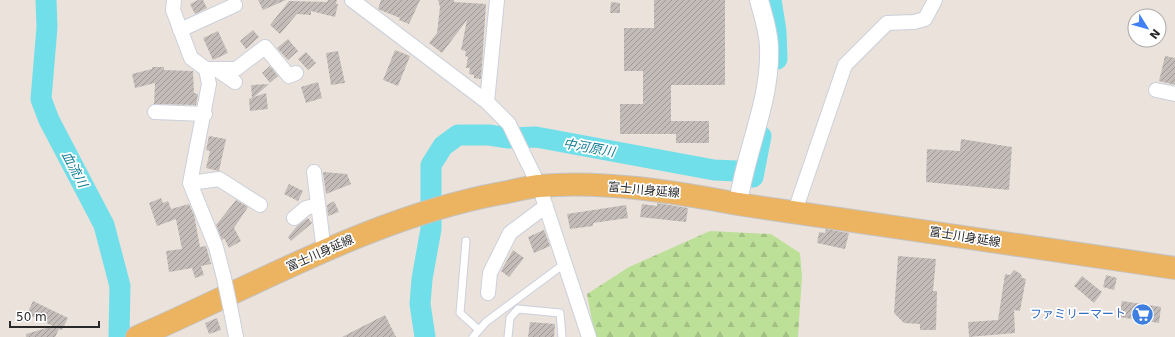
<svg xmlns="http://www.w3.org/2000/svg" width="1175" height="337" viewBox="0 0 1175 337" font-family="'DejaVu Sans','Noto Sans JP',sans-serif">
	<defs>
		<pattern id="forest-firs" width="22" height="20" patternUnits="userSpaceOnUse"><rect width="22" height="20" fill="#bde099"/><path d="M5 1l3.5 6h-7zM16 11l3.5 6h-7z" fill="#a2c084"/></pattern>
		<pattern id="building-hatch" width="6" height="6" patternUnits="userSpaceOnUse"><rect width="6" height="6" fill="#c3bcb8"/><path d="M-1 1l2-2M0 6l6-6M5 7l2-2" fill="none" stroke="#9e9996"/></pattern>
	</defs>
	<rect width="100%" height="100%" fill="#ebe2db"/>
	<path fill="url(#forest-firs)" d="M710 231 771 234 800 253 802 277 798 337H595L587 294 629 267Z"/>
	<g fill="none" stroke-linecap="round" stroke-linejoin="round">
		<path stroke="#71dfea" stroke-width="21" d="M46 0 47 27 41 99 49 120 104 225 120 286 119 337
			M771 0 776 31 777 59
			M425 337 420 304 422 279 431 229V165L443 146 458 135H489L509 138 536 137 714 170 737 171 753 177 761 136"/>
	</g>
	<path fill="url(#building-hatch)" d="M198 0H203L207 8 195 14 190 4Z
		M258 0H286L263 10Z
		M328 0H337L336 4H338L335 17 311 11V15L297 14 280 34 270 25 289 1 327 2Z
		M381 0H420L409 24 399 20 400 18 378 9Z
		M438 0H454V2L486 4 481 79 474 78V75L469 74 470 68H466L468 57 465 56 466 51 461 50 467 20 442 53 429 43 437 33 440 7Z
		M654 0H725V85H671V121H709V143H676V134H620V104H643V71H624V28H654Z
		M611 2 620 3V13H610Z
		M253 30 259 37 246 49 240 41Z
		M218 31 228 53 213 60 203 38Z
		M288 39 298 51 288 60 277 48Z
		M395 50 410 56 398 86 383 80Z
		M338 51 345 83 331 85 326 53Z
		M306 52 316 63 308 70 298 59Z
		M1165 56 1175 58V85L1159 81Z
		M270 66 278 76 270 83 262 73Z
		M152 67H164V70L193 71 194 93 198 94 196 105 154 104 155 83 135 88 132 74 152 69Z
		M318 82 322 98 306 103 301 87Z
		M269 84 254 97 266 93 268 109 250 111 249 99 252 98 251 85Z
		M209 136 226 139 219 171 206 168 210 151 206 150Z
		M961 139 1012 147 1009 190 926 182 927 149 960 151Z
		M323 172 347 174 351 184 326 194Z
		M289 184 303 191 298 201 284 194Z
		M161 198 163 203 168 201 171 209 189 204 194 215 200 247 206 246 211 264 201 266 204 275 195 278 192 268 169 272 166 251 182 249 176 219 157 226 149 203Z
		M236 200 248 207 234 228 241 241 229 248 224 238 222 240 216 225Z
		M334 201 339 212 328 216 327 205Z
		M657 203 688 208 686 222 640 217 642 204 657 206Z
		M626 205 628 218 593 223V226L570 229 567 214Z
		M308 218 312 223 291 241 288 237 297 226Z
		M826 229 849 233 845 249 817 243 819 232 825 233Z
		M544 230 550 246 534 253 528 237Z
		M513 250 524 258 509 277 501 271Z
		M898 256 936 259 933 291H937L936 330H920V324L904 323 894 313Z
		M1014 270 1021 274 1022 278 1026 279 1020 311 1014 310 1015 333 969 337 968 322 998 320 1005 274 1010 275Z
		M1106 275 1117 278 1114 290 1103 287Z
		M1082 276 1102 292 1094 303 1074 286Z
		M33 301 68 318 62 330 59 329 55 337H26V334L53 326 27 314Z
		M1122 301 1161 307 1159 323 1119 317Z
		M385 315 396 337H342Z
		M217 318 221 330 209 334 205 323Z
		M530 322 555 324 554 337H528Z"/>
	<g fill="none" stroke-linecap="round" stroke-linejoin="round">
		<defs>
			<path id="service" d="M466 241 460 313 479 330
				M473 337 486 322 564 264
				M508 337 510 318 518 309 560 313 562 337"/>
			<path id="minor" d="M174 0 173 10 191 58 206 69 209 84 190 183 219 179 260 205
				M352 0 487 102 509 124 539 186 589 337
				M180 30 235 5
				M206 69H236L265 47 289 76 296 73
				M216 69 235 82
				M1156 90 1175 94
				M487 102 497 0
				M155 112 205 114
				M314 172 324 251
				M190 183 216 247 224 278
				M795 211 845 65 887 23 914 22 925 19 935 0
				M294 218 306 208 318 205
				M488 293 490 273 510 233 546 206
				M231 311 236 337"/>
			<path id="tertiary" d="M738 204C745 152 771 101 769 48 769 32 763 15 759 0"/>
			<path id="primary" d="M137 337C257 285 372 217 502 193 514 191 527 187 539 186 602 180 676 192 738 204L1175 268"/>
		</defs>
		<use href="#service" stroke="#cad0db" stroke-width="9"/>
		<use href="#minor" stroke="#cad0db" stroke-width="16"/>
		<use href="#tertiary" stroke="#cad0db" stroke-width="20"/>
		<use href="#primary" stroke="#c3c3c3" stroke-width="24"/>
		<use href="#service" stroke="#fff" stroke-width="7"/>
		<use href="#minor" stroke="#fff" stroke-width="14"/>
		<use href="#tertiary" stroke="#fff" stroke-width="18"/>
		<use href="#primary" stroke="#ecb360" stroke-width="22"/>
		<defs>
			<path id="minor-bridge" d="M224 278 231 311"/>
		</defs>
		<use href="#minor-bridge" stroke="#cad0db" stroke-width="16" stroke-linecap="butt"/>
		<use href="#minor-bridge" stroke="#fff" stroke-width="14"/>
	</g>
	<defs>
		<symbol id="supermarket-disc" viewBox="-11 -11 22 22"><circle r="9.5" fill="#3f7fe0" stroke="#fff"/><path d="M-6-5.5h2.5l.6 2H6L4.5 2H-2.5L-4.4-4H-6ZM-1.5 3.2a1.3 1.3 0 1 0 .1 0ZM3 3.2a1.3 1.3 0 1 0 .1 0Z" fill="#fff"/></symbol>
	</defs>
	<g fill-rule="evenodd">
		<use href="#supermarket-disc" x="1130" y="302" width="25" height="25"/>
	</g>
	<g text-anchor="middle" stroke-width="3.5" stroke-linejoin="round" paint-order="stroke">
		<g font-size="12" fill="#292929" stroke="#fff">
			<text transform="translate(644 190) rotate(5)" y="4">富士川身延線</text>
			<text transform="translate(965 237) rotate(9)" y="4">富士川身延線</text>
			<text transform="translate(320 253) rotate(-24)" y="4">富士川身延線</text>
		</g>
		<g font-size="12" fill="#366cbe" stroke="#fff" text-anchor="end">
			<text x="1126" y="318">ファミリーマート</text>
		</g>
		<g font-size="13" font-style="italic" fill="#127e95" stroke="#fff">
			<text transform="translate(589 147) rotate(10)" y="5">中河原川</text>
			<text transform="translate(75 169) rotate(62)" y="5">血流川</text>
		</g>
	</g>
	<g transform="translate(1147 28) rotate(127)"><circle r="19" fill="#ffffff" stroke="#a9a9a9"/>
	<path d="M0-3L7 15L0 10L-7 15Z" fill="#4080f4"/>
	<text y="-6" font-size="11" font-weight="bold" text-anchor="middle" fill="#292929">N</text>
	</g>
	<path d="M10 321v6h89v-6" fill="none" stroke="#292929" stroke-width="2"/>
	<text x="16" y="321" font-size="12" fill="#292929" stroke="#ffffff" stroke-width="3" paint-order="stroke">50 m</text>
</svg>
